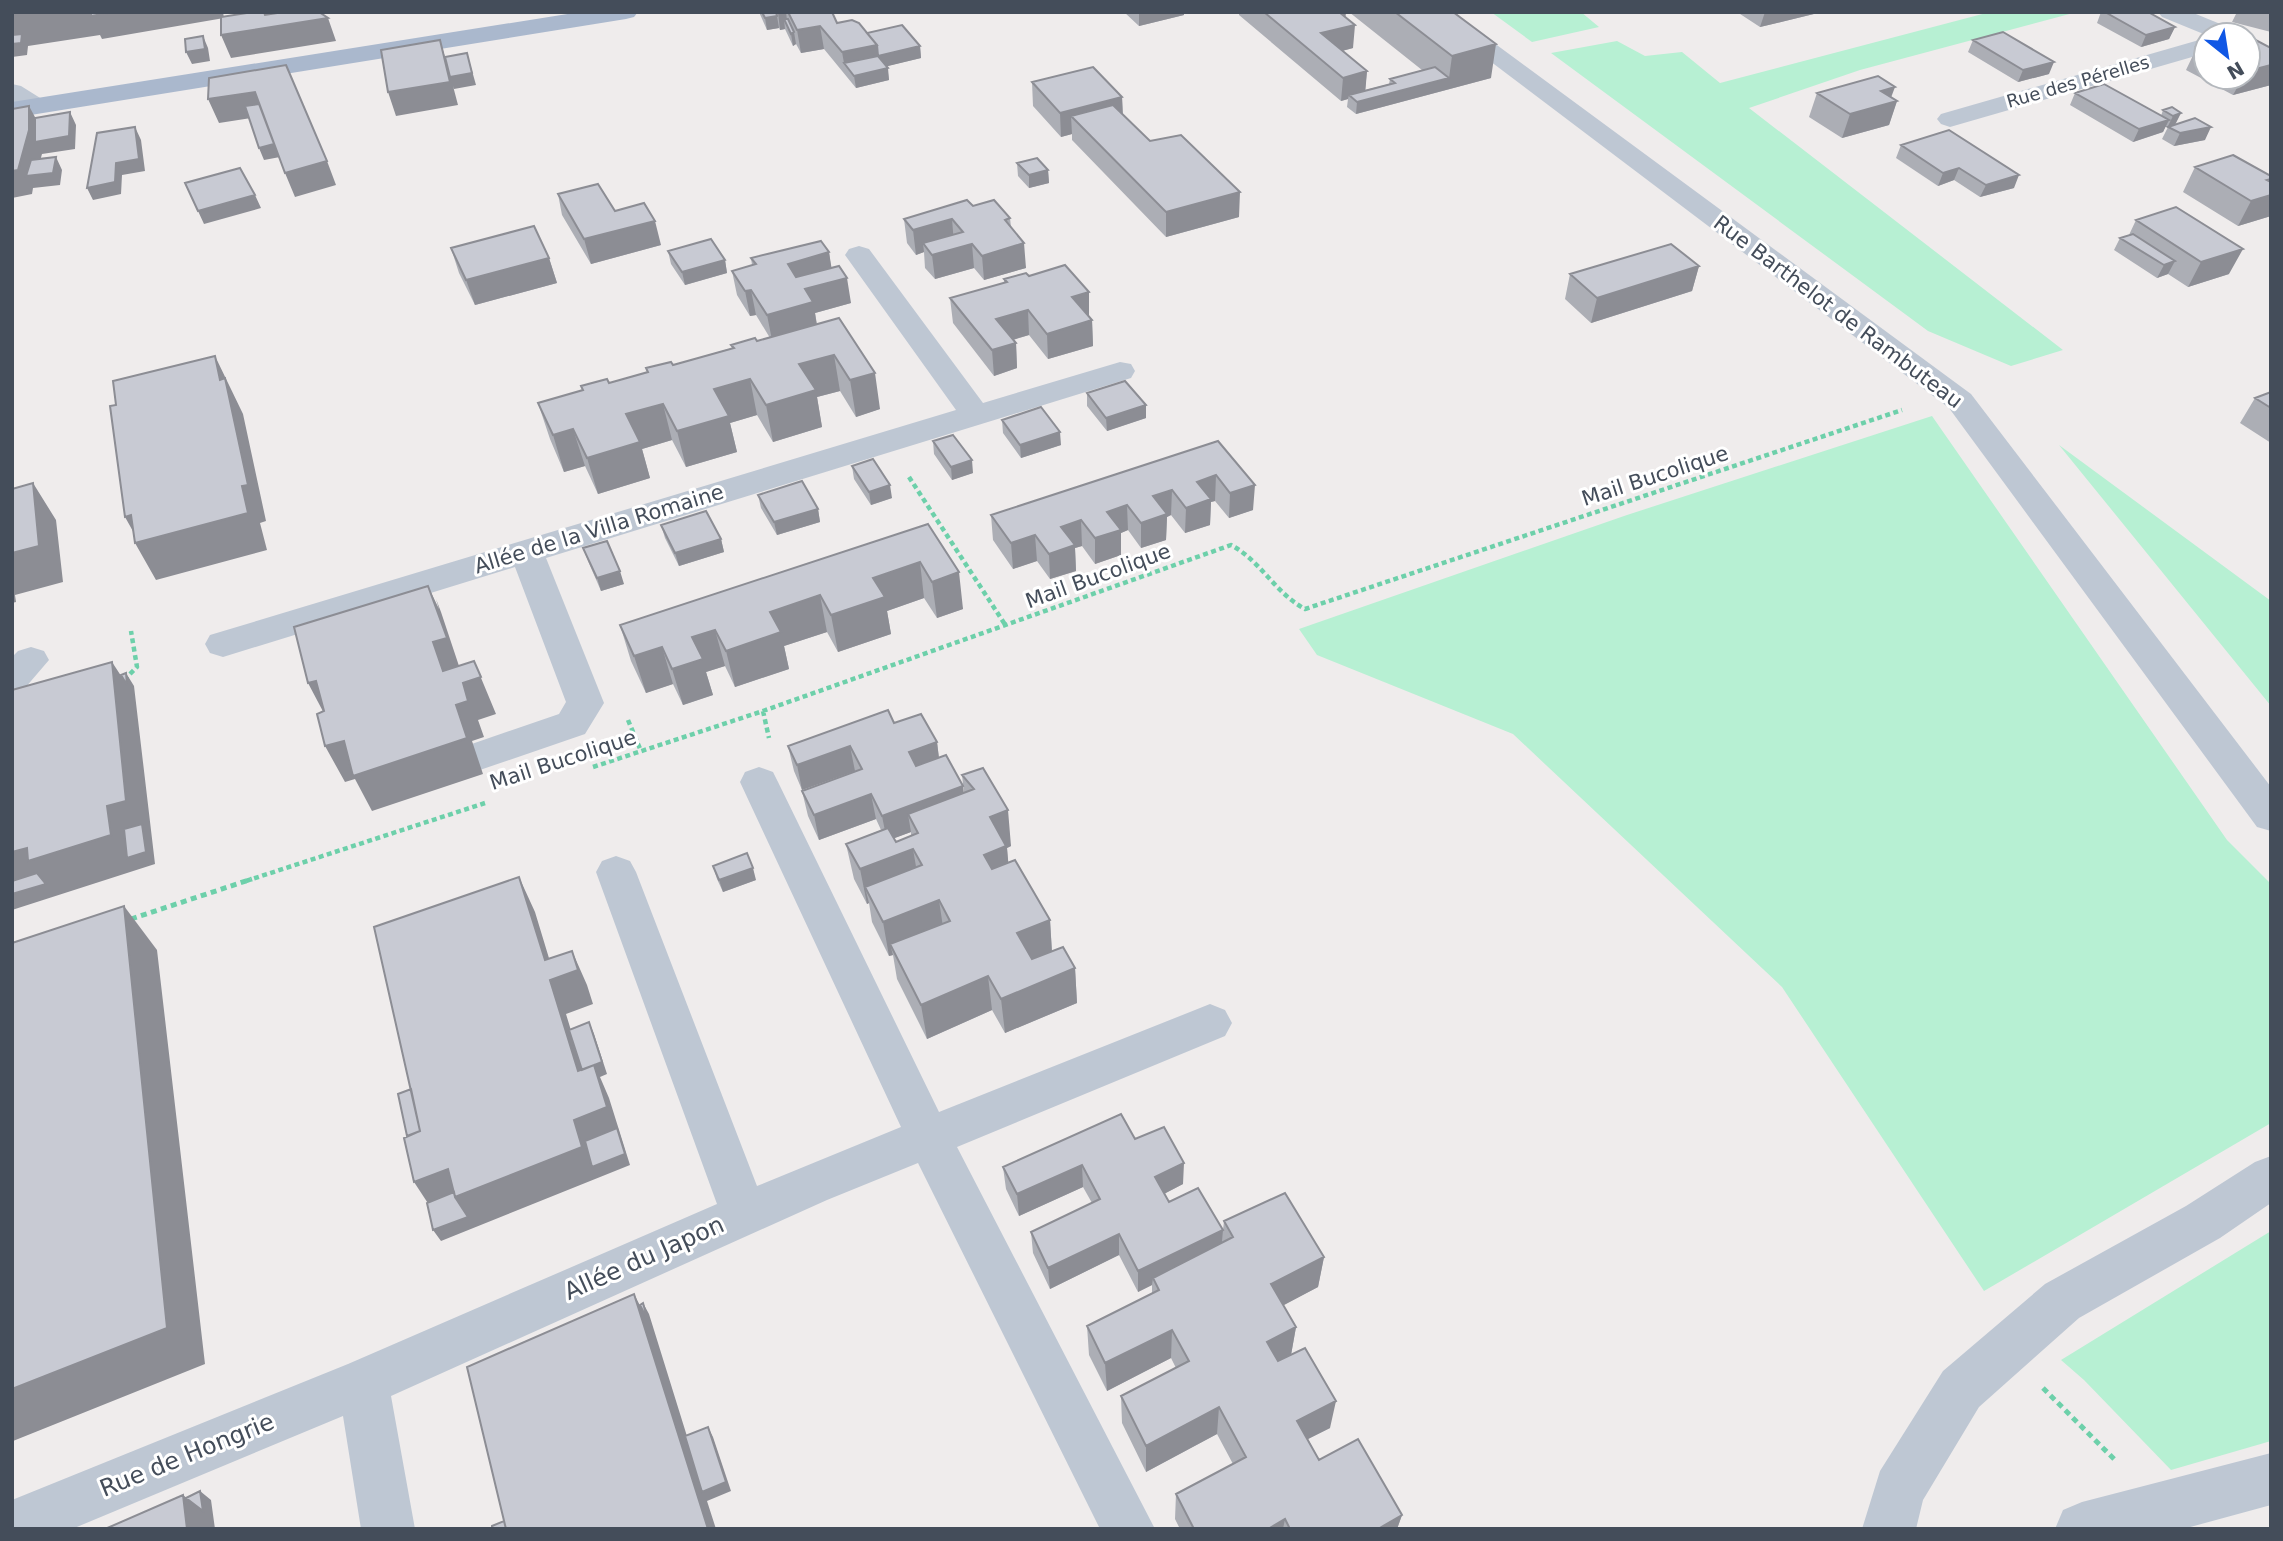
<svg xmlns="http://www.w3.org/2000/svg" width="2283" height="1541" viewBox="0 0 2283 1541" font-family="'DejaVu Sans',sans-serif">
	<rect width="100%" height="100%" fill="#efecec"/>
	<path fill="#b7f0d3" d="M1491 12H1581L1599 27 1532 42Z
		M1990 12H2077L1860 70 1749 108 2063 350 2011 366 1928 331 1551 53 1617 41 1645 56 1682 52 1720 83Z
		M1932 416 2227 840 2271 884V1123L1984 1291 1782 987 1513 734 1317 655 1299 629 1627 515Z
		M2059 445 2271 601V706Z
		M2271 1231V1441L2171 1470 2084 1380 2061 1360Z"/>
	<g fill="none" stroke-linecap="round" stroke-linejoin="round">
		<path stroke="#6dd0aa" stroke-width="4.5" stroke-dasharray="5 3.5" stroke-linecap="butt" d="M909 477 1006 626
			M124 680 137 667 131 631
			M763 711 769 738
			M628 720 641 751
			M593 767 763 711 1231 545C1261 561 1275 593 1305 609L1902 410
			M246 881 485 803"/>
		<path stroke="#6dd0aa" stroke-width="5" stroke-dasharray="6 4.5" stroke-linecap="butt" d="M131 919 252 879
			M2043 1388 2116 1461"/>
		<path fill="#bec7d3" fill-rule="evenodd" d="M1425 12H1452L1971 394 2271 787V831L2257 827 1949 408Z
			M2158 12H2191L2235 30 2238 35H2206L2162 17Z
			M2206 38V53L1950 127 1941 124 1937 119 1941 114Z
			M12 84 21 86 45 101 49 106 45 111C31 115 24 109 12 102Z
			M859 246 869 249 983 403 1120 362 1131 364 1135 371 1131 378 546 558 604 703 585 734 477 771 463 767 458 757 463 747 559 714 566 702 515 567 223 657 210 653 205 644 210 635 956 410 845 255 849 249Z
			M31 647 44 651 49 660 25 688 12 692V657L18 651Z
			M759 767 773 772 778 782 939 1112 1195 1010 1210 1004 1225 1010 1232 1023 1225 1036 957 1147 1155 1529H1100L918 1163 827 1200 391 1396 415 1529H361L343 1416 72 1529H12V1500L348 1364 717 1204 596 872 602 861 616 856 630 861 636 872 757 1186 901 1127 740 782 745 772Z
			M2271 1156V1203L2220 1238 2079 1318 1979 1407 1923 1500 1916 1529H1862L1880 1471 1943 1371 2045 1284 2186 1206 2255 1162Z
			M2271 1453V1505L2183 1529H2055L2063 1510 2082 1502Z"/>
		<path fill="#aab8cd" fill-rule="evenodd" d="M580 12H638L634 17 626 19 12 118V102Z"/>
	</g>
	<path fill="#acaeb5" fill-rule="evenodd" d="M759 12H832L837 23 867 33 920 46 921 58 887 66 889 80 856 88 824 49 801 53 796 44 793 46 785 29 780 30 779 27V28L767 30Z
		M1124 12H1184V15L1139 26Z
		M1239 12H1346L1345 17 1353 48 1342 51 1367 71 1365 90 1389 84 1390 79 1422 70 1349 12H1453L1491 78 1356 114 1347 107 1348 99 1341 101 1239 15Z
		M1737 12H1822L1760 27Z
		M2101 12H2148L2175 27 2169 39 2141 47 2097 23Z
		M2237 12H2271V32L2232 22Z
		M2248 36 2271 48V85L2233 95 2186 70 2197 47 2206 44V77H2248Z
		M1973 40 2049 74 2018 82 1968 52Z
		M1032 82 1122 97 1123 115 1150 141 1239 217 1166 237 1072 140V134L1061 137 1033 106Z
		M1817 93 1891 97 1897 101 1889 125 1842 138 1809 117Z
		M2075 93 2161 116 2163 110 2172 107 2175 125 2205 140 2174 146 2162 139 2168 127H2165L2163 132 2133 142 2070 105Z
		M1901 145 2014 188 1980 197 1954 180 1938 186 1896 158Z
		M1017 163 1048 170 1049 183 1029 188 1018 176Z
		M2195 167 2271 176V216L2238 226 2183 192Z
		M558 194 615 211 661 245 591 264 562 215Z
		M973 206 1010 218 1011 227 1026 268 984 280 974 268 935 279 925 268 924 252 916 255 907 243 904 219Z
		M2136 220 2229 274 2188 287 2168 274 2157 278 2114 250 2120 238 2129 235Z
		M451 248 549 258 557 283 475 305 459 273Z
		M668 251 725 260 727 273 685 285 671 264Z
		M829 252 831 268 851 303 815 313 817 324 880 409 856 417 840 391 817 397 822 427 773 442 757 415 730 423 737 452 686 467 672 440 642 449 650 478 598 494 585 466 564 472 550 439 538 403 647 372 646 368 673 365 732 348 731 345 757 341 770 338 756 315 750 316 737 295 732 271 752 265 751 258Z
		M1699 266 1692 291 1591 323 1565 299 1570 274Z
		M1029 276 1089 318 1092 320 1093 346 1048 359 1029 335 1013 340 1016 343 1017 368 994 376 953 323 950 298 1004 283V279Z
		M2271 392V443L2240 423 2255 398Z
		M1087 393 1146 418 1107 431 1087 406Z
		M1002 420 1061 445 1021 458 1003 433Z
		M933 441 973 473 952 480 934 454Z
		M1218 441 1253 510 1229 518 1215 501 1211 502 1210 525 1185 533 1171 515 1167 517 1166 540 1141 548 1128 530 1121 533V555L1095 564 1082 546 1075 548 1076 571 1050 579 1037 561 1013 569 993 540 991 515Z
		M852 466 892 498 871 505 854 479Z
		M758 495 818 509 820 522 777 535 761 508Z
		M928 524 963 609 937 618 924 598 887 611 891 634 838 652 827 632 784 646 789 669 735 687 725 666 706 672 713 695 683 705 673 684 646 693 631 661 620 625Z
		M661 525 721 539 724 552 679 566 665 538Z
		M583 548 624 584 601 591 588 561Z
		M894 723 937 742 939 758 964 793 962 775 983 768 1011 846 1007 848 1008 863 1050 920 1052 951 1075 968 1077 1003 1005 1033 992 1010 927 1039 897 979 893 955 889 956 872 922 869 903 867 904 854 879 846 844 881 830 876 819 819 840 808 816 802 791 855 771 802 790 794 771 788 746ZM911 832V836L896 842 894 838Z
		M713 866 756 880 723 892 717 879Z
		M1135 1139 1183 1184 1164 1194 1169 1202 1223 1230 1224 1221 1324 1257 1318 1287 1283 1305 1296 1327 1291 1355 1330 1428 1308 1439 1319 1460 1402 1515 1397 1529H1180L1175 1519 1176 1494 1233 1464 1217 1434 1146 1472 1122 1423 1121 1396 1176 1368 1171 1358 1107 1391 1089 1355 1087 1326 1152 1294V1285L1138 1292 1119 1255 1050 1289 1033 1253 1031 1232 1092 1203 1083 1187 1019 1216 1006 1189 1003 1167Z"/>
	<path fill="#8c8d94" d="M12 12H223L224 18 102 39 100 35 28 46 27 55 12 57Z
		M265 12 271 27 328 18 336 41 231 58 221 35 265 15Z
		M778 12H786L788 28 784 19 785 29 780 30Z
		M1147 12H1184V15L1139 26V14Z
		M1337 12H1346L1344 27 1355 25 1353 48 1319 57 1321 33Z
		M1765 12H1822L1760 27Z
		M777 16 779 28 767 30 765 18Z
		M820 26 824 49 801 53 797 30Z
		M2175 27 2169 39 2141 47 2146 35Z
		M794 32 796 44 793 46 791 34Z
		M203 36 208 48 210 61 192 64 186 52Z
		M440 40 447 64 467 53 476 85 454 89 453 86 458 105 396 116 388 92Z
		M1496 44 1491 78 1356 114 1357 102 1449 78 1452 56Z
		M877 45 920 46 921 58 880 68 844 63 842 52Z
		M2054 62 2049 74 2018 82 2023 70Z
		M2271 65V85L2233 95 2243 77H2248V71Z
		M888 68 889 80 856 88 854 76Z
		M1367 71 1365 95H1349L1348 99 1341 101 1343 78Z
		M1895 87 1889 103 1897 101 1889 125 1842 138 1850 114 1881 91Z
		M255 92 264 116 280 157 264 160 259 148 275 144 264 116 219 123 208 99Z
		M1122 97 1123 121 1071 116 1072 134 1061 137 1060 113Z
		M29 106 42 130 70 112 76 125 75 149 42 154 36 175 56 157 62 170 60 185 33 188 32 194 12 198V171Z
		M2181 113 2175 125 2167 128 2173 116Z
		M2169 120 2163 132 2133 142 2139 129Z
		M135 127 141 140 145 171 122 175 121 194 93 200 87 188 116 163Z
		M2211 127 2205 140 2174 146 2180 133Z
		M327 161 336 185 295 197 285 173Z
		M1959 168 1954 180 1938 186 1943 173Z
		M1048 170 1049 183 1029 188V175Z
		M2019 175 2014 188 1980 197 1986 185Z
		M2271 179V216L2238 226 2251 201 2267 180Z
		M1240 192 1239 217 1166 237V212Z
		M255 195 261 208 204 224 198 211Z
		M952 219 954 244 923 243 924 252 916 255 913 230Z
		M655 221 661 245 591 264 584 239Z
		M1024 243 1026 268 984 280 982 256Z
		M972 244 974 268 935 279 932 255Z
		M2243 249 2229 274 2188 287 2201 262Z
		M829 252 833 277 792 289 788 264Z
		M549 258 557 283 475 305 466 280Z
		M725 260 727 273 685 285 682 272Z
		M2175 261 2168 274 2157 278 2164 265Z
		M1699 266 1692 291 1591 323 1597 298Z
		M847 278 851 303 815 313 817 327 772 340 767 315 805 289Z
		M751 290 756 315 750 316 745 291Z
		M1089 292V318L1072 297Z
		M1028 310 1029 335 998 344 996 319Z
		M1092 320 1093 346 1048 359 1047 334Z
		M1016 343 1017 368 994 376 992 350Z
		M834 355 840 391 817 397 822 427 773 442 766 405 799 364Z
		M215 356 243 414 266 521 260 523 267 550 156 580 135 543 139 542 125 517 220 380Z
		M875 373 880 409 856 417 850 380Z
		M750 379 757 415 730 423 737 452 686 467 677 431 714 389Z
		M663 404 672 440 642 449 650 478 598 494 587 458 626 414Z
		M1146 405V418L1107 431 1106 418Z
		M573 429 585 466 564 472 553 435Z
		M1060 432 1061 445 1021 458 1020 445Z
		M972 460 973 473 952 480 951 467Z
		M1216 475 1215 501 1211 502 1210 525 1185 533 1186 508 1197 482Z
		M33 483 56 520 63 582 15 595 16 602 12 603V553Z
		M890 485 892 498 871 505 869 492Z
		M1255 485 1253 510 1229 518 1230 493Z
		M1172 490 1171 515 1167 517 1166 540 1141 548V523L1153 496Z
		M1127 505 1128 530 1121 533V555L1095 564V538L1107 512Z
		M818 509 820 522 777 535 774 522Z
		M1081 520 1082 546 1075 548 1076 571 1050 579 1049 554 1061 527Z
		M1035 535 1037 561 1013 569 1011 543Z
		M721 539 724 552 679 566 675 553Z
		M920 562 924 598 887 611 891 634 838 652 831 615 873 578Z
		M620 571 624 584 601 591 597 578Z
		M959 572 963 609 937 618 932 582Z
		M428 586 439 609 436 599 441 612 462 675 463 683 474 661 496 714 478 720 484 737 472 741 483 774 372 811 355 779 345 782 325 746 443 671 433 642Z
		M820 595 827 632 784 646 789 669 735 687 726 651 770 612Z
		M715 630 725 666 706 672 713 695 683 705 672 669 692 637Z
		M662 647 673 684 646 693 634 656Z
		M112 662 127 685 126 673 134 686 155 864 12 910V852L107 806Z
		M316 681 327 719 308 683Z
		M937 742 940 767 913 777 909 752Z
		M850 746 855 771 802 790 797 765Z
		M963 786 966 811 908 814 911 832 887 841 882 816Z
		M871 794 876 819 819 840 814 815Z
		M1008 810 1011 846 1007 848 1010 881 988 890 984 855 990 817Z
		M913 849 919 884 865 887 869 903 867 904 860 869Z
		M753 868 756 880 723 892 719 880Z
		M519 877 535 912 555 978 572 951 587 985 593 1004 566 1014 583 1070 589 1022 594 1034 607 1074 600 1077 609 1098 630 1165 441 1241 433 1230 435 1214 414 1182 574 1120 578 1071Z
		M939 900 944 934 890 944 893 955 889 956 883 922Z
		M124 906 157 950 205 1364 13 1441 12 1440V1389Z
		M1050 920 1052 954 1021 967 1017 933Z
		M1075 968 1077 1003 1005 1033 1001 999Z
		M988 976 992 1010 927 1039 921 1005Z
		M1184 1163 1183 1184 1154 1199 1155 1177Z
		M1082 1165 1083 1187 1019 1216 1017 1194Z
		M1223 1230 1221 1252 1153 1278 1152 1285 1138 1292V1271Z
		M1119 1234V1255L1050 1289 1048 1268Z
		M1324 1257 1318 1287 1267 1314 1271 1284Z
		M634 1294 648 1321 643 1303 649 1314 704 1491 708 1427 713 1437 731 1491 707 1501 716 1529H708Z
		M1296 1327 1291 1355 1263 1370 1267 1342Z
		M1172 1330 1171 1358 1107 1391 1105 1363Z
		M1336 1401 1330 1428 1292 1447 1297 1421Z
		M1219 1407 1217 1434 1146 1472V1446Z
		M200 1491 211 1500 215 1529H162L183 1495 203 1511Z
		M1402 1515 1397 1529H1378Z
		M1285 1519 1283 1529H1268Z"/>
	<path fill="#c8cad3" stroke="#8c8d94" stroke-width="2" d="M91 12H114L91 16Z
		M253 12H264L265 15 278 13V12H319L328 18 221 35V17Z
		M762 12H776L777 16 765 18Z
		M788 12H832L837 23 852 20 859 23 877 45 842 52 820 26 797 30Z
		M1264 12H1339L1355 25 1321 33 1367 71 1343 78Z
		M1395 12H1453L1496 44 1452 56Z
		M2105 12H2148L2175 27 2146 35Z
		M784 19H788L794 32 791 34Z
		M902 25 920 46 878 56 877 45 867 33Z
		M2003 32 2054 62 2023 70 1973 40Z
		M22 34 21 43 12 44V35Z
		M203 36 205 49 186 52 185 39Z
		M2248 36 2271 48V65L2248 71Z
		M440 40 450 82 388 92 381 50Z
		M2206 44V51L2197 47Z
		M467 53 472 73 450 77 445 57Z
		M878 56 888 68 854 76 844 63Z
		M286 65 327 161 285 173 255 92 208 99 209 78Z
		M1093 67 1122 97 1060 113 1032 82Z
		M1435 67 1449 78 1357 102 1349 95 1395 83 1390 79Z
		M1878 76 1895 87 1881 91 1897 101 1850 114 1817 93Z
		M2104 84 2169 120 2139 129 2075 93Z
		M259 104 274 144 259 148 245 106Z
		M1113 105 1150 141 1181 135 1240 192 1166 212 1071 116Z
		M29 106V130L18 170 12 171V109Z
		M2172 107 2181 113 2173 116 2163 110Z
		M70 112 69 136 35 142V118Z
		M2195 118 2211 127 2180 133 2168 127Z
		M135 127 139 159 116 163 115 182 87 188 97 133Z
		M1949 130 2019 175 1986 185 1959 168 1943 173 1901 145Z
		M2233 155 2271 176V179L2267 180 2271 182V195L2251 201 2195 167Z
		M56 157 53 173 26 176 31 160Z
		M1037 158 1048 170 1029 175 1017 163Z
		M240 168 255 195 198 211 185 183Z
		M598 184 615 211 644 203 655 221 584 239 558 194Z
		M967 200 973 206 994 200 1010 218 1005 220 1024 243 982 256 972 244 932 255 923 243 963 232 952 219 913 230 904 219Z
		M2176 207 2243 249 2201 262 2136 220Z
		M534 226 549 258 466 280 451 248Z
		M2133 234 2175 261 2164 265 2120 238Z
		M711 239 725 260 682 272 668 251Z
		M821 241 829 252 788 264 796 277 839 266 847 278 805 289 813 302 767 315 751 290 745 291 732 271 756 264 751 258Z
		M1671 244 1699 266 1597 298 1570 274Z
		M1065 265 1089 292 1072 297 1092 320 1047 334 1028 310 996 319 1016 343 992 350 950 298 1007 282 1004 279 1026 273 1029 276Z
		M839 318 875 373 850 380 834 355 799 364 816 390 766 405 750 379 714 389 729 416 677 431 663 404 626 414 640 442 587 458 573 429 553 435 538 403 583 390 581 386 607 379 609 383 648 372 646 368 671 362 673 365 734 348 731 345 755 338 757 341Z
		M215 356 220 380 225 378 248 485 242 486 248 513 135 543 131 515 125 517 110 406 116 405 113 381Z
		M1125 381 1146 405 1106 418 1087 393Z
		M2271 392V408L2255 398Z
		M1041 407 1060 432 1020 445 1002 420Z
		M953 435 972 460 951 467 933 441Z
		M1218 441 1255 485 1230 493 1216 475 1197 482 1211 499 1186 508 1172 490 1153 496 1167 514 1141 523 1127 505 1107 512 1121 530 1095 538 1081 520 1061 527 1075 545 1049 554 1035 535 1011 543 991 515Z
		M873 459 890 485 869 492 852 466Z
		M802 481 818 509 774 522 758 495Z
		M33 483 39 546 12 553V489Z
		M706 511 721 539 675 553 661 525Z
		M928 524 959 572 932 582 920 562 873 578 885 597 831 615 820 595 770 612 781 632 726 651 715 630 692 637 703 659 672 669 662 647 634 656 620 625Z
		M607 541 620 571 597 578 583 548Z
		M428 586 447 638 433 642 443 671 474 661 481 677 463 683 468 701 456 705 467 738 353 776 344 741 325 746 317 714 324 711 316 681 308 683 294 627Z
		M112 662 126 801 107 806 111 835 28 861 27 848 12 852V690Z
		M126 673 127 685 121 675Z
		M888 710 894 723 921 714 937 742 909 752 916 766 946 755 963 786 882 816 871 794 814 815 802 791 862 769 850 746 797 765 788 746Z
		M983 768 1008 810 990 817 1006 846 984 855 992 869 1015 860 1050 920 1017 933 1032 959 1063 947 1075 968 1001 999 988 976 921 1005 890 944 950 921 939 900 883 922 865 887 922 865 913 849 860 869 846 844 888 828 896 842 918 833 908 814 974 789 962 775Z
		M142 824 146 852 127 858 124 829Z
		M747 853 753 868 719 880 713 866Z
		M37 873 46 884 12 894V881Z
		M519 877 545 960 572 951 578 970 550 980 578 1071 594 1065 607 1107 574 1120 582 1147 455 1197 448 1169 414 1182 404 1138 420 1131 374 927Z
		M124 906 167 1328 12 1389V943Z
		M589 1022 602 1062 582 1070 569 1030Z
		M411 1089 420 1131 407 1136 398 1094Z
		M1121 1114 1135 1139 1164 1127 1184 1163 1155 1177 1169 1202 1198 1188 1223 1230 1138 1271 1119 1234 1048 1268 1031 1232 1100 1199 1082 1165 1017 1194 1003 1167Z
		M617 1128 625 1154 592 1167 585 1141Z
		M454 1192 455 1197 468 1217 433 1230 427 1203Z
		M1285 1193 1324 1257 1271 1284 1296 1327 1267 1342 1278 1361 1305 1348 1336 1401 1297 1421 1319 1460 1358 1439 1402 1515 1378 1529H1290L1285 1519 1268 1529H1194L1176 1494 1246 1457 1219 1407 1146 1446 1121 1396 1189 1361 1172 1330 1105 1363 1087 1326 1159 1290 1153 1278 1233 1237 1224 1221Z
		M634 1294 708 1529H506L467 1367Z
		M643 1303 648 1321 640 1305Z
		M708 1427 726 1482 702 1492 685 1436Z
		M200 1491 203 1511 186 1498Z
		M183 1495 187 1529H105Z
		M504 1521 506 1529H492V1526Z"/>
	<g text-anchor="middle" stroke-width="6" stroke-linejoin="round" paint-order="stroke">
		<g font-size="18" fill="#444d5a" stroke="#fff">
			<text transform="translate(2078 82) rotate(-16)" y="6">Rue des Pérelles</text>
		</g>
		<g font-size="21" fill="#444d5a" stroke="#fff">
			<text transform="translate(1838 312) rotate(37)" y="7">Rue Barthelot de Rambuteau</text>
			<text transform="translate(1655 476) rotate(-18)" y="7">Mail Bucolique</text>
			<text transform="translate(599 529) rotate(-17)" y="7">Allée de la Villa Romaine</text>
			<text transform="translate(1098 576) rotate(-20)" y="7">Mail Bucolique</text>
			<text transform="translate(563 760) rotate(-18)" y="7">Mail Bucolique</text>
		</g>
		<g font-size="24" fill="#444d5a" stroke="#fff">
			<text transform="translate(644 1258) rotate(-24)" y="8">Allée du Japon</text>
			<text transform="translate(187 1455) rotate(-22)" y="8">Rue de Hongrie</text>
		</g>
	</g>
	<rect width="2283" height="1541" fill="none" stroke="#444d5a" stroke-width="28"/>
	<g transform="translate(2227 56) rotate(150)"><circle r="33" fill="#ffffff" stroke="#b4b8bd" stroke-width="2"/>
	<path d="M0-5L12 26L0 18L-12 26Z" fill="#1057e5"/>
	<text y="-10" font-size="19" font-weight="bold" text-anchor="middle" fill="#444d5a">N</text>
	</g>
</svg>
